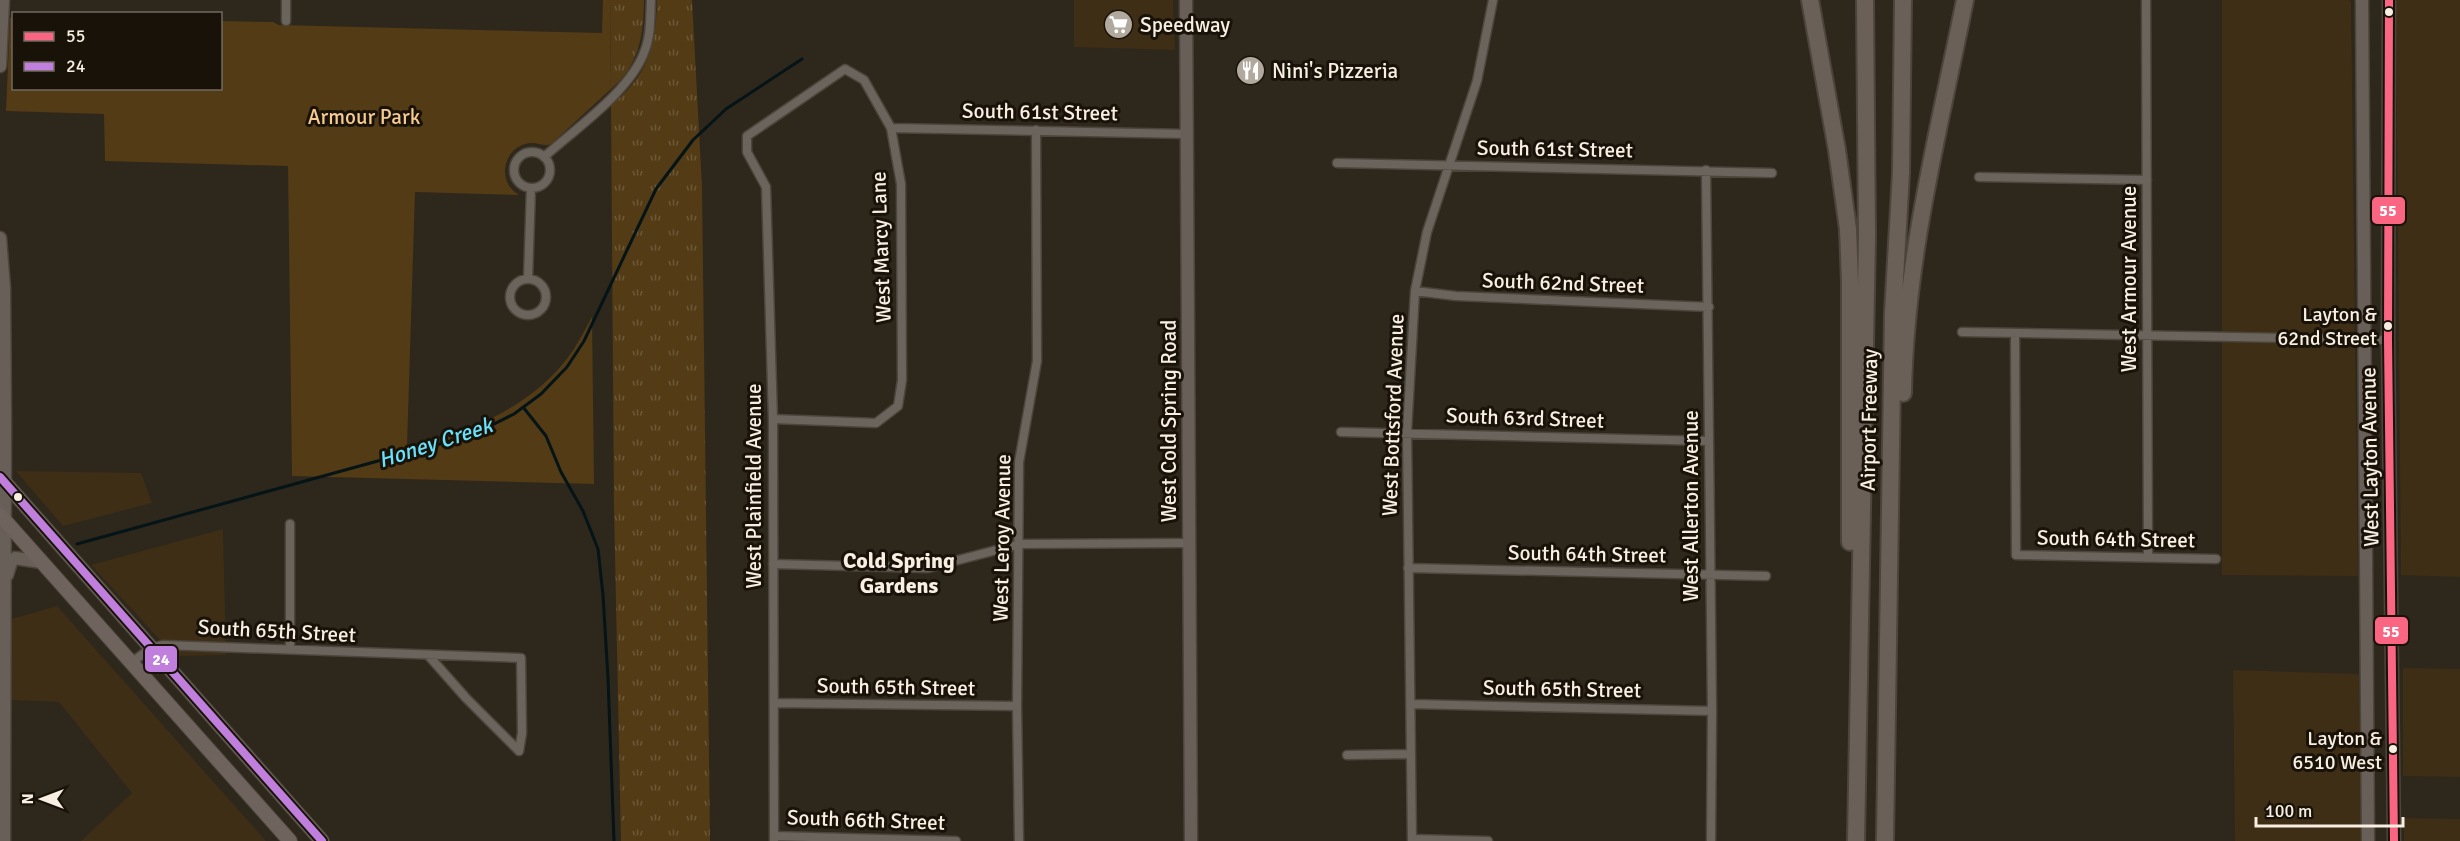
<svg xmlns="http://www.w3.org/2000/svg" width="2460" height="841" viewBox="0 0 2460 841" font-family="Signika,sans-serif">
	<defs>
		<pattern id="grass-tufts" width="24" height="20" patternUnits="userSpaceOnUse" patternTransform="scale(1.5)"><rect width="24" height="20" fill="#533b15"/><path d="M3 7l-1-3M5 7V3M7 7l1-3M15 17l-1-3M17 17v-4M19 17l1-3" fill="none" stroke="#6c5837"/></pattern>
	</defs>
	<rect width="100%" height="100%" fill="#2e271c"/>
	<path fill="#3e2e15" d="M1074 0H1173L1175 50 1074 47Z
		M2222 0H2349L2351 3 2358 576 2222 575Z
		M2460 0V577L2401 575 2396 8 2397 0Z
		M16 471 141 473 152 503 63 526Z
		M223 529 226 655 175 656 91 565Z
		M57 606 266 841H81L132 793 59 702 11 700 8 620Z
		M2403 668 2460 669V777L2403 776Z
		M2233 670 2359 674 2361 841H2235Z
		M2404 818 2460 819V841H2404Z"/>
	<path fill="url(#grass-tufts)" d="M610 0H644C644 34 639 66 611 89Z
		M657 0H692L702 187 710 841H621L614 506 611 105C648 76 656 46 657 0Z"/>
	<path fill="#533b15" d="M603 0H610L611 89 551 144C544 147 539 143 532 143 517 143 505 156 505 171 505 182 510 189 519 195L415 192 407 446C470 433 537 405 574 349 580 339 586 328 592 317L594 484 292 476 288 166 105 161 104 114 6 111 10 18H14V88H220L221 21 273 22 279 25 602 33Z"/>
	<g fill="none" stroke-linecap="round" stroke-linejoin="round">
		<path stroke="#041417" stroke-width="3" d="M523 407 546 436 561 472 583 511 598 549 603 595 608 678 614 841
			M77 544 454 440 482 430 514 414 541 394 567 367 584 341 656 189 693 140 726 109 802 59"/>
		<defs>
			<path id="street" d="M2146 0 2148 557
				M286 21V0
				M891 128 1187 134
				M514 170a18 18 0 1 1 36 0a18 18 0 1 1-36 0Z
				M544 157C576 128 631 91 645 50 651 35 650 17 651 0
				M1337 163 1772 173
				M1706 170 1712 711 1711 841
				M1979 177 2147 180
				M528 279 531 188
				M510 297a18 18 0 1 1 36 0a18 18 0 1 1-36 0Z
				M1415 291 1456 296 1709 307
				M1962 332 2388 340
				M2015 334 2016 555 2216 559
				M773 419 876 423 898 406 902 380 901 184 891 128 864 80 845 69 747 136V152L766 187 773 419 774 841
				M1341 432 1709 441
				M290 524V649
				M773 564 928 568 1019 544 1189 543
				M1408 568 1766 576
				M428 655 466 698 519 751
				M131 663 151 648 163 645 521 658 522 733 519 751
				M774 703 1017 706
				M1411 704 1712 711
				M1347 755 1411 754
				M774 836 956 841
				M1412 839 1488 841
				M1019 841 1017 706 1019 462 1037 361 1036 130
				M1412 841 1407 432 1415 291 1427 232 1477 81 1493 0"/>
			<path id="secondary" d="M1186 0 1191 841
				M2362 0 2368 841
				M2389 0 2388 340 2394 841
				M0 66 3 0
				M0 238 4 288 5 423 4 841
				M7 575 11 562 15 558 41 562"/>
			<path id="primary" d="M0 477 322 841
				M0 515 290 841"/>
			<path id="highway" d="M1810 0 1837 150 1848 229 1850 282V542
				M1903 393C1905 261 1939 129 1965 0
				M1856 841 1867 235 1865 0
				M1885 841 1893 313 1901 173 1903 0"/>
		</defs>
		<use href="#street" stroke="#4b453c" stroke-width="11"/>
		<use href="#secondary" stroke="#4b453c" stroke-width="15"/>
		<use href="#primary" stroke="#4b453c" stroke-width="16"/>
		<use href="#highway" stroke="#4b453c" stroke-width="20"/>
		<use href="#street" stroke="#6a645c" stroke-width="8"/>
		<use href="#secondary" stroke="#685f58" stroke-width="12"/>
		<use href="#primary" stroke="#6e635d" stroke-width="14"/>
		<use href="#highway" stroke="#6b6058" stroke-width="16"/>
		<defs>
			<path id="bus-1" d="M2389 0 2388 340 2394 841"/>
			<path id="bus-2" d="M0 477 322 841"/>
		</defs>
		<use href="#bus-1" stroke="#181209" stroke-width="12"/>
		<use href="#bus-2" stroke="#181209" stroke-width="12"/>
		<use href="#bus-1" stroke="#fa6682" stroke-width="8"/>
		<use href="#bus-2" stroke="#c07fdc" stroke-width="8"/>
	</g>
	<defs>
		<symbol id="supermarket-disc" viewBox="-11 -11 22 22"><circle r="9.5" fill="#b1a99d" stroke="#181209"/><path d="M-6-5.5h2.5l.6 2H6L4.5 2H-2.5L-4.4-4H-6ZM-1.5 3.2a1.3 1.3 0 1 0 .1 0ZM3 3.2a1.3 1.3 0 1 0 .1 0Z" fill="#fff"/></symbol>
		<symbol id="restaurant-disc" viewBox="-11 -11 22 22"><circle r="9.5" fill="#b1a99d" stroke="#181209"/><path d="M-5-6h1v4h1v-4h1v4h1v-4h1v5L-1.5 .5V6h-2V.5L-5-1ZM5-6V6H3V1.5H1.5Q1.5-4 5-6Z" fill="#fff"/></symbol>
	</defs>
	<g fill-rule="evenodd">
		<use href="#supermarket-disc" x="1102" y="8" width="33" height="33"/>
		<use href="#restaurant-disc" x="1234" y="54" width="33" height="33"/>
	</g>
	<g fill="#f8efe2" stroke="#181209" stroke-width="2">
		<circle cx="2389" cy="12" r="5"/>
		<circle cx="2388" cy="326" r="5"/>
		<circle cx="18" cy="497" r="5"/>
		<circle cx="2393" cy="749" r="5"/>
	</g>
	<g text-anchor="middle" stroke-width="6" stroke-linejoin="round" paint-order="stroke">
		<g font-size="20" fill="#f8efe2" stroke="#181209" text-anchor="end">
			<text x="2377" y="321">Layton &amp;<tspan x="2377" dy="24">62nd Street</tspan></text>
			<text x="2382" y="745">Layton &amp;<tspan x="2382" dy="24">6510 West</tspan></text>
		</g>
		<g font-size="21" fill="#f8efe2" stroke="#181209" text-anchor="start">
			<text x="1140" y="32">Speedway</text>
			<text x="1272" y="78">Nini's Pizzeria</text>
		</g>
		<g font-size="21" fill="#f8efe2" stroke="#181209">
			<text transform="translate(1040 112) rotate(1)" y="7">South 61st Street</text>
			<text transform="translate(1555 149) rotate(1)" y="7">South 61st Street</text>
			<text transform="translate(881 247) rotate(-92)" y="7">West Marcy Lane</text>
			<text transform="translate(2129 279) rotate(-90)" y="7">West Armour Avenue</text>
			<text transform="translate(1563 283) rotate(2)" y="7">South 62nd Street</text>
			<text transform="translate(1393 415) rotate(-88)" y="7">West Bottsford Avenue</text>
			<text transform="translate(1525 418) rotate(2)" y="7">South 63rd Street</text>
			<text transform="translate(1869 420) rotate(-89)" y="7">Airport Freeway</text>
			<text transform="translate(1169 421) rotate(-90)" y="7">West Cold Spring Road</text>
			<text transform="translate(2370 457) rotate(-91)" y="7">West Layton Avenue</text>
			<text transform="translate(754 486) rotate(-90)" y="7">West Plainfield Avenue</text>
			<text transform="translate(1691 506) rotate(-90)" y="7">West Allerton Avenue</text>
			<text transform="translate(1002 538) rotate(-89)" y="7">West Leroy Avenue</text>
			<text transform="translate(2116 539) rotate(1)" y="7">South 64th Street</text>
			<text transform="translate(1587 554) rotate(1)" y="7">South 64th Street</text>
			<text transform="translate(277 631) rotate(3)" y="7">South 65th Street</text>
			<text transform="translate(896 687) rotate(1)" y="7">South 65th Street</text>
			<text transform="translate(1562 689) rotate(1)" y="7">South 65th Street</text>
			<text transform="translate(866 820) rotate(2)" y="7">South 66th Street</text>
		</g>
		<g font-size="21" fill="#f7cb8f" stroke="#181209">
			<text x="364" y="124">Armour Park</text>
		</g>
		<g font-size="22" font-style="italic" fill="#69e3fd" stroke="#181209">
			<text transform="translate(435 442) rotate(-18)" y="8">Honey Creek</text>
		</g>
		<g font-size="22" font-weight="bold" fill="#f8efe2" stroke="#181209">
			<text x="899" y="568">Cold Spring<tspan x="899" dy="25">Gardens</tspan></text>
		</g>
	</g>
	<g stroke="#181209" stroke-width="2">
		<rect x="2371" y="196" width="35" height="29" rx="6" fill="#fa6682"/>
		<rect x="2374" y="616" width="35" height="29" rx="6" fill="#fa6682"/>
		<rect x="144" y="645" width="34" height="28" rx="6" fill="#c07fdc"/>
	</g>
	<g font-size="16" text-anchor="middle" font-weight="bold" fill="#fff">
		<text x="2388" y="216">55</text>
		<text x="2391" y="637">55</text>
		<text x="161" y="665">24</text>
	</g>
	<rect x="12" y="12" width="210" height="78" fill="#181209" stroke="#726a60" stroke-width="1.5"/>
	<rect x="24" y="32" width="30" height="9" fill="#fa6682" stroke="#726a60" stroke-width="1.5"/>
	<text x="66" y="42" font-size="18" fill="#f8efe2">55</text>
	<rect x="24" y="62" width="30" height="9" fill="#c07fdc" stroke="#726a60" stroke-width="1.5"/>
	<text x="66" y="72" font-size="18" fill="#f8efe2">24</text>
	<g transform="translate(42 799) rotate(270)" stroke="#181209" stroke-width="4.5" paint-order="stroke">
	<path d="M0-4.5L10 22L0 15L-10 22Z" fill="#f8efe2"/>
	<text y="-9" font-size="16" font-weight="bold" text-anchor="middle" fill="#f8efe2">N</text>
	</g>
	<path d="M2256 817v9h147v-9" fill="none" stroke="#f8efe2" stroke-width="3"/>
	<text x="2265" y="817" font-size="18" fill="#f8efe2" stroke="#181209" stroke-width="4.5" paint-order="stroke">100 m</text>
</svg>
